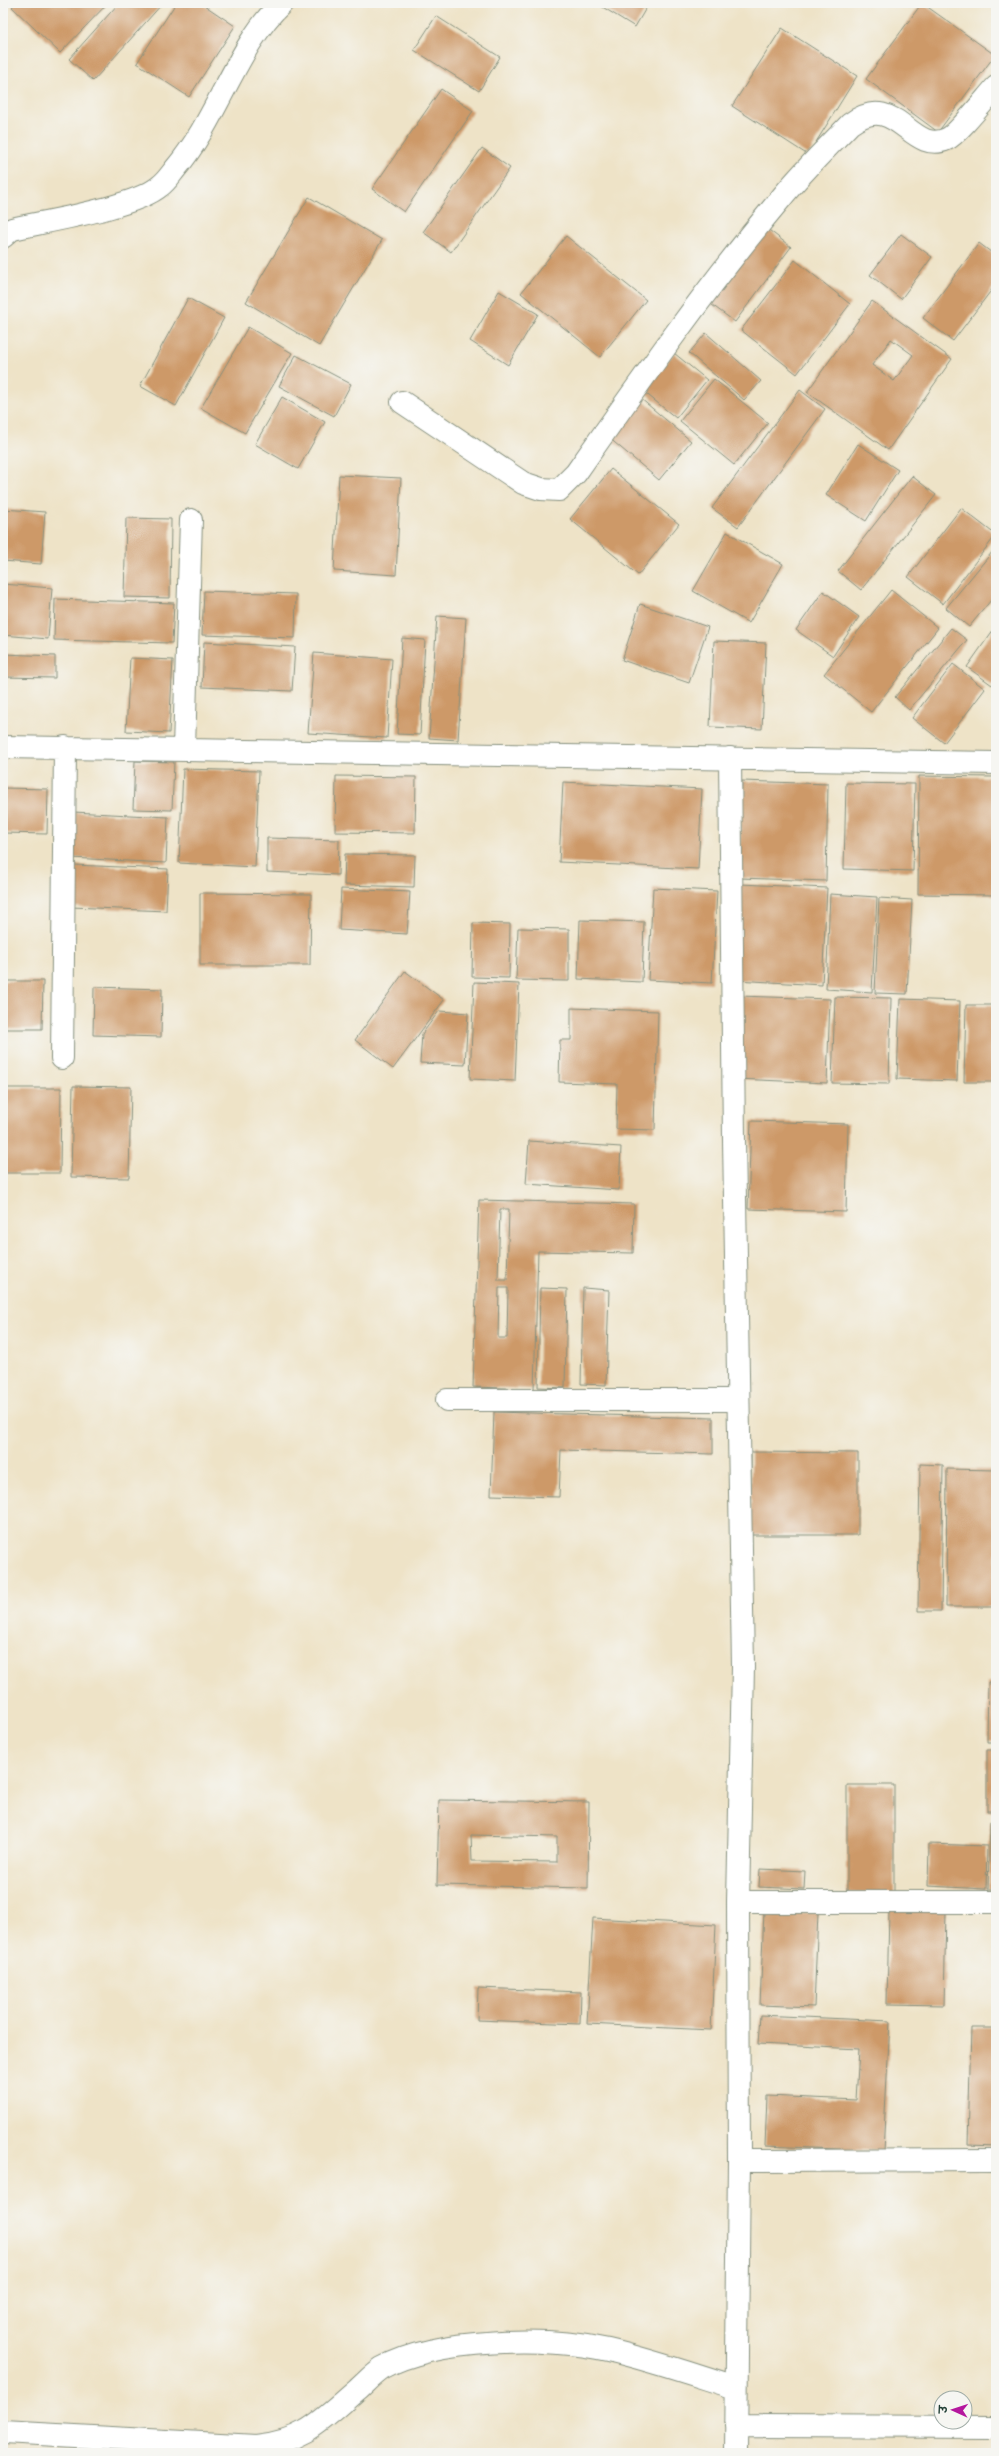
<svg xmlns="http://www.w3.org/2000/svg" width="999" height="2456" viewBox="0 0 999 2456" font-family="Mali,'Playpen Sans Deva',sans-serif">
	<rect width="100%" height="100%" fill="#f6f6f2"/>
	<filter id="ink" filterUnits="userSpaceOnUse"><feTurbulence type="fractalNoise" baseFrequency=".025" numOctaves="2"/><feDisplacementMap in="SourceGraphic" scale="8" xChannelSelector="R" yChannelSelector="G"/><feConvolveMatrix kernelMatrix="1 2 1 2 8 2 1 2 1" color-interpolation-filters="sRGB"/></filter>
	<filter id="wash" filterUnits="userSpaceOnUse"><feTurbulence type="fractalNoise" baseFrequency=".012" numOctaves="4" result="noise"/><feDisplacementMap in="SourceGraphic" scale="16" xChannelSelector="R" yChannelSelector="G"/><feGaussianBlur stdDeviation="0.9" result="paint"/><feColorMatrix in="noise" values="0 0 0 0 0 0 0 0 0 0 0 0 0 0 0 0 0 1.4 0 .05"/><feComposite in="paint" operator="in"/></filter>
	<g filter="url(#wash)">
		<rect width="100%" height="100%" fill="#eee3c7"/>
		<g id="blocks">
			<path fill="#cd9967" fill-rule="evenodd" d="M16 3H108L60 53 12 7Z
				M119 3H163L93 81 69 59Z
				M176 3H201L235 26 189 97 137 63Z
				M596 3H649L635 27Z
				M922 3 995 55 938 132 866 79Z
				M436 16 500 57 479 91 414 50Z
				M782 28 857 76 808 155 732 106Z
				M441 89 473 111 404 212 372 189Z
				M482 148 510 168 451 252 423 232Z
				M309 197 382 240 319 346 246 302Z
				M761 224 791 247 735 322 704 299Z
				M901 234 932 257 901 299 870 275Z
				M566 236 646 300 600 357 521 293Z
				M979 243 996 256V284L953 341 923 318Z
				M795 260 850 304 797 374 741 330Z
				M499 291 538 314 508 365 470 341Z
				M188 298 224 318 176 406 140 386Z
				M872 301 952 359 888 450 807 392ZM891 339 913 355 894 381 872 365Z
				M248 327 292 353 245 433 201 408Z
				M706 333 761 381 744 400 689 353Z
				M674 353 707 380 676 418 643 391Z
				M296 355 351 384 334 416 279 386Z
				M714 379 768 423 734 465 680 421Z
				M800 390 825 409 738 527 712 508Z
				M282 397 325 422 298 469 255 444Z
				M640 398 691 441 659 480 608 437Z
				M858 444 898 470 866 521 826 495Z
				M611 469 679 524 638 575 570 519Z
				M339 475 401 478 396 575 334 571Z
				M912 476 936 495 861 590 838 571Z
				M961 508 996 535 943 604 908 577Z
				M3 509 45 512 41 564 3 561Z
				M126 518 171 519 170 598 124 597Z
				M727 532 783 564 749 623 693 591Z
				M993 551 996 553V594L969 627 946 608Z
				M3 584 52 588 48 639 3 635Z
				M891 590 938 628 871 712 824 674Z
				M204 591 296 594 295 638 202 635Z
				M823 591 859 617 833 656 796 630Z
				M55 599 174 603 172 643 54 640Z
				M640 604 708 627 689 683 622 660Z
				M437 616 466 618 458 740 429 738Z
				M996 626V680L992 685 967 667Z
				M951 628 967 640 909 710 895 697Z
				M402 638 425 640 420 735 397 734Z
				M714 641 766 643 762 729 710 727Z
				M204 642 295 647 292 691 202 687Z
				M314 653 392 659 387 738 308 733Z
				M3 654 55 656V678L3 677Z
				M130 658 173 660 169 733 126 731Z
				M953 664 985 689 944 743 912 718Z
				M135 761 174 762 172 810 133 809Z
				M183 769 259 771 255 867 179 863Z
				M336 776 416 777 415 833 335 832Z
				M919 776 996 777V895L918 894Z
				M742 781 828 784 826 881 739 878Z
				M563 782 702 789 698 869 559 862Z
				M846 783 915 784 913 871 844 869Z
				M3 788 48 789 47 834 3 833Z
				M73 812 168 817 166 863 71 858Z
				M267 838 339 840 338 875 267 872Z
				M345 854 415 855 414 887 344 885Z
				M73 865 168 869 166 911 71 907Z
				M740 884 827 888 822 985 736 980Z
				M653 888 717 891 712 983 648 980Z
				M341 889 410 892 407 934 339 930Z
				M200 893 311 894 310 965H200Z
				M830 894 877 897 872 992 826 989Z
				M879 898 912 900 907 994 875 993Z
				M580 920 644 922 642 982 578 979Z
				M473 923 510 924 509 978 472 977Z
				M518 928 569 929V981L516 980Z
				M405 971 444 1000 393 1069 355 1040Z
				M3 981H43L42 1029H3Z
				M474 982 519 984 515 1081 470 1079Z
				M94 987 162 989 161 1037 93 1035Z
				M739 996 830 999 827 1083 736 1079Z
				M835 997 891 998 889 1084 832 1083Z
				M900 999 960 1001 957 1081 897 1079Z
				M966 1005H996V1082H964Z
				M571 1008 658 1011 655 1130 616 1129 617 1084 559 1082 560 1040H571Z
				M439 1011 468 1013 465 1065 420 1063 422 1034Z
				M73 1086 131 1087 129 1178 71 1177Z
				M3 1088H61L60 1173H3Z
				M751 1121 848 1124 846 1212 748 1209Z
				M529 1141 621 1147 619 1190 526 1184Z
				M479 1200 634 1204 633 1253 538 1251 534 1389 473 1387ZM500 1209H509L507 1280H498ZM499 1288H508L507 1338H498Z
				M540 1288 567 1289 565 1388 538 1387Z
				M583 1288 609 1290 606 1385 581 1384Z
				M494 1412 713 1418V1454L561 1450 559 1497 491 1495Z
				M751 1452 858 1453V1535H751Z
				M920 1464 943 1465 941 1611H918Z
				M947 1469 996 1470V1607H946Z
				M988 1682 996 1683V1742H987Z
				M987 1750H996V1811H987Z
				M847 1785H894V1893H847Z
				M439 1800 589 1802 588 1888 437 1885ZM471 1835 557 1837V1862L472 1861Z
				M990 1822H996V1889H988Z
				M929 1844 987 1846 986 1889 928 1886Z
				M760 1869 805 1871 804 1889 759 1887Z
				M889 1910 946 1911 944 2005 887 2004Z
				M764 1911 818 1913 814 2007 760 2005Z
				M593 1918 716 1925 711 2030 587 2024Z
				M478 1988 581 1992 580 2024 477 2020Z
				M760 2015 890 2021 883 2151 765 2146 767 2096 856 2100 859 2049 758 2044Z
				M971 2028H996V2146L968 2145Z"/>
		</g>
	</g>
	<g filter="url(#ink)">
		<use href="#blocks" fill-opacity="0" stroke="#86907e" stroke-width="1"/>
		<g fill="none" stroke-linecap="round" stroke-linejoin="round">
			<defs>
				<path id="minor" d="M3 237 12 229C47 221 136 207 160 186 166 182 171 174 176 168 217 120 238 43 282 3
					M402 402 523 483 541 489 559 490 576 473C642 379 708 285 782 197 803 171 827 148 850 124 897 89 910 156 947 139 958 134 986 98 996 87
					M3 747 996 763
					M184 748 191 520
					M730 758 734 1140 743 1667 738 1902 739 2161 736 2453
					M62 1058 65 747
					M447 1400H738
					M738 1902H996
					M739 2161 996 2160
					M736 2426 996 2427
					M3 2432 256 2446C305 2441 322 2420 357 2390 365 2383 373 2374 382 2368 437 2338 548 2336 608 2350 651 2360 694 2375 736 2388"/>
			</defs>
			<use href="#minor" stroke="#86907e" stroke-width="24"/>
			<use href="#minor" stroke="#fff" stroke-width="22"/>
		</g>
	</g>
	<rect width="999" height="2456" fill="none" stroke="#f6f6f2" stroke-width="16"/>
	<g transform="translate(953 2410) rotate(273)"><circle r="19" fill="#f6f6f2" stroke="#a0aca6"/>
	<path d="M0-3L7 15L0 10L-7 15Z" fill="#b5179e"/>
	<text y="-6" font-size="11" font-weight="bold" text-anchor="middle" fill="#1f3d34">उ</text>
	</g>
</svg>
